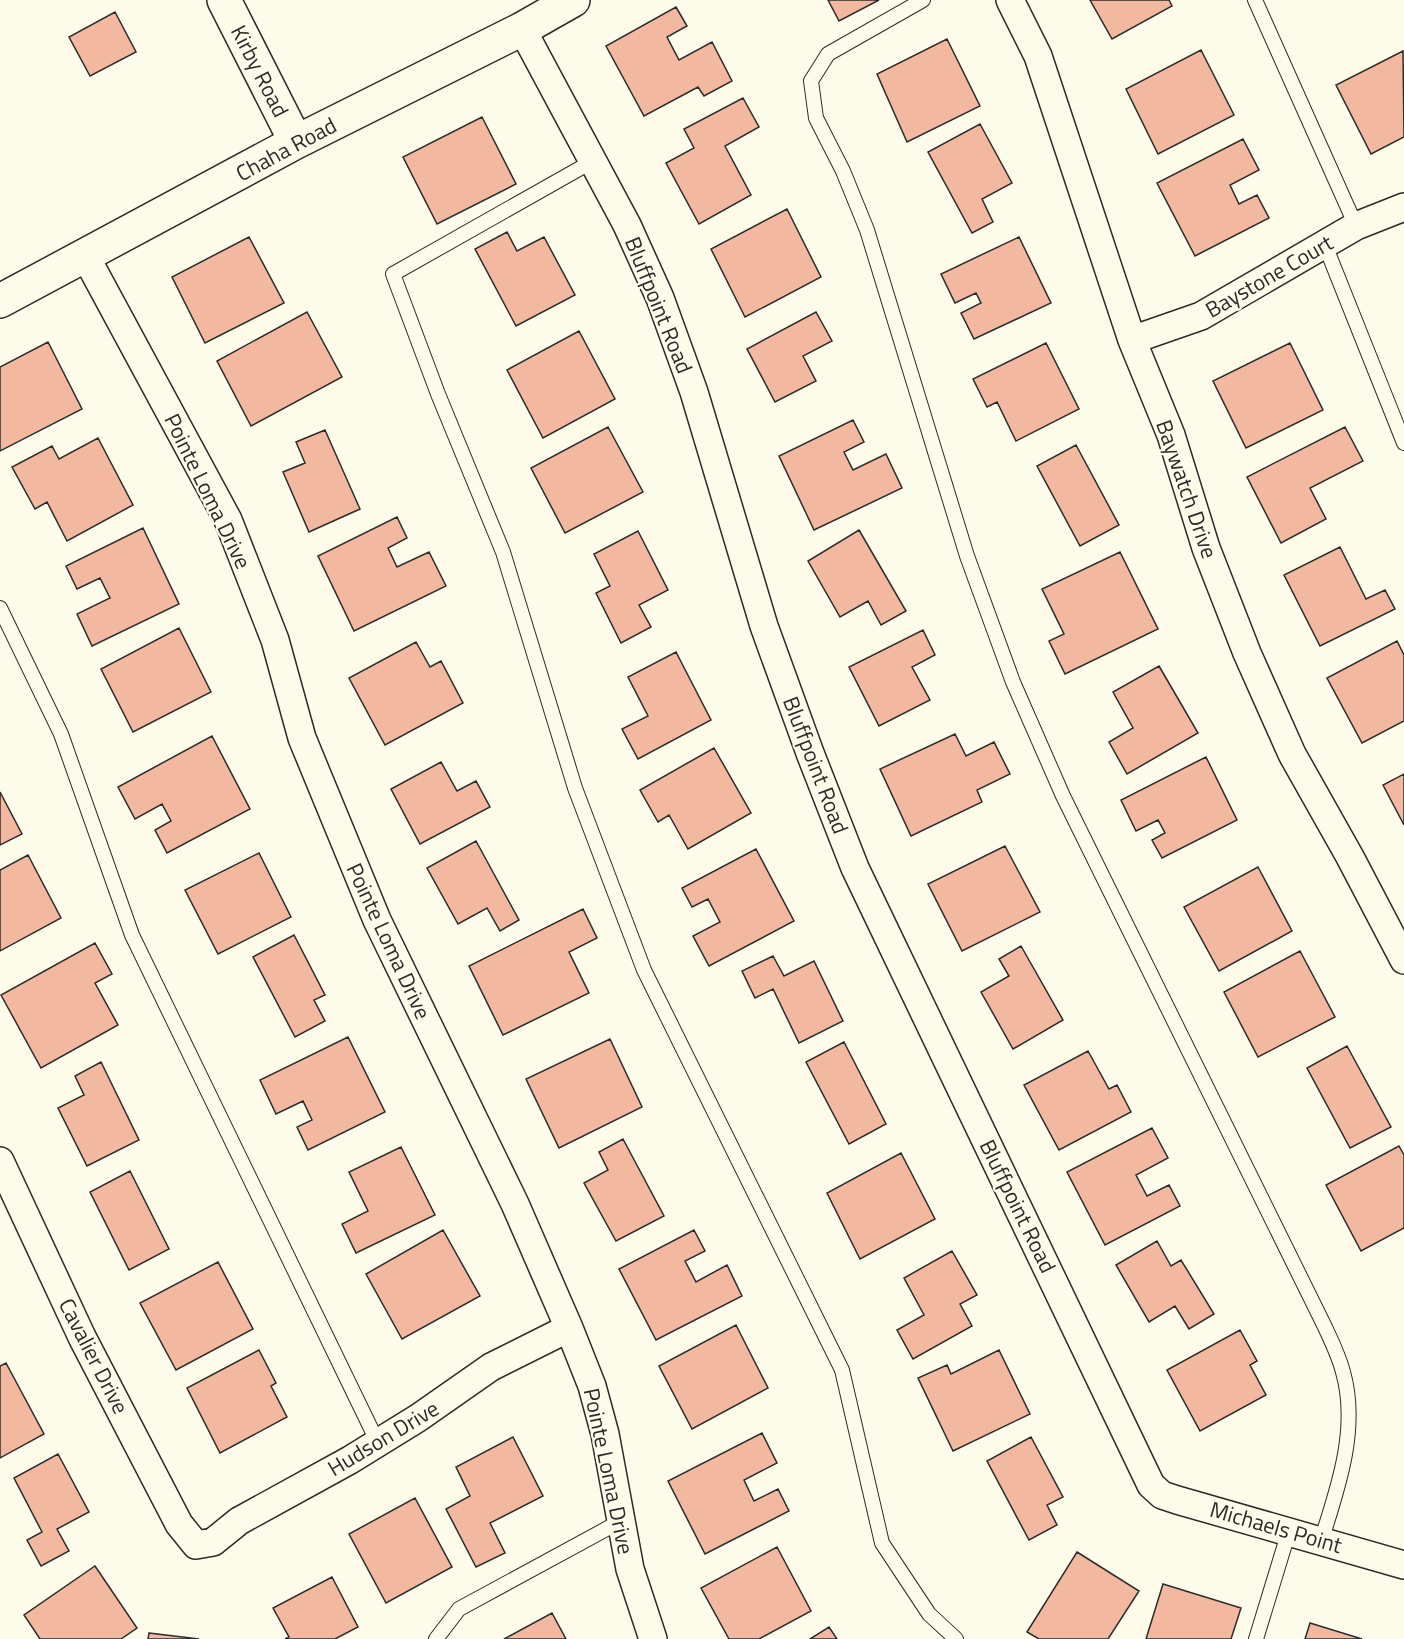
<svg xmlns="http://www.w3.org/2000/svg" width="1404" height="1639" viewBox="0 0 1404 1639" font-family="'Titillium Web',sans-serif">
	<rect width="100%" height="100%" fill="#fdfbea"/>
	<path fill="#f2b8a0" stroke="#2b2b2b" stroke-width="1.5" d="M828 0H879L839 21Z
		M1090 0H1169L1172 6 1112 39Z
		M676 7 687 26 667 37 679 60 712 42 732 81 704 96 698 87 644 116 606 46Z
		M115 12 136 52 90 76 69 37Z
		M947 39 980 106 907 142 877 74Z
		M1201 50 1234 115 1158 154 1126 89Z
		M1403 51 1404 137 1371 154 1336 85Z
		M743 98 759 127 725 146 751 195 699 224 666 163 694 148 684 129Z
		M482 117 516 184 437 224 403 157Z
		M980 124 1012 183 982 199 993 222 972 233 928 152Z
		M1243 139 1259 170 1230 185 1239 204 1257 195 1269 218 1195 256 1157 183Z
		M787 209 821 277 745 317 711 249Z
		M507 232 517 251 544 237 575 295 516 326 475 249Z
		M249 237 284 303 205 343 172 277Z
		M1019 237 1051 303 974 339 961 313 981 303 976 293 955 303 941 274Z
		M307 312 342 377 251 426 217 361Z
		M816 312 832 341 803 356 816 381 775 402 747 349Z
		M579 331 615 399 543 438 507 370Z
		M48 342 82 409 0 451V367Z
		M1046 343 1079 409 1016 441 997 402 987 407 973 379Z
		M1290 343 1323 410 1246 448 1213 381Z
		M853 420 864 442 844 452 853 470 886 454 902 488 814 530 779 456Z
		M608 427 643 492 565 533 531 468Z
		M1345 427 1363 461 1310 488 1326 519 1281 543 1247 477Z
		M325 430 360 509 309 532 283 472 305 463 296 442Z
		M98 438 133 505 67 541 47 502 35 509 12 467 52 446 59 459Z
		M1076 445 1119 525 1080 546 1037 466Z
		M397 517 407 538 388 548 397 567 429 552 446 586 354 631 318 556Z
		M143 528 179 604 92 646 77 614 110 598 100 578 77 589 66 566Z
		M859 530 906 611 881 625 868 601 840 617 808 561Z
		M638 531 668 590 639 605 651 627 621 643 596 593 610 586 594 554Z
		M1340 547 1366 599 1385 590 1395 609 1320 646 1284 575Z
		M1120 552 1158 629 1065 674 1049 641 1064 634 1042 589Z
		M179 628 211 692 133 732 101 669Z
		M923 630 935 655 912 667 930 700 879 726 849 667Z
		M1397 641 1404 655V721L1362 743 1327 678Z
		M416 642 430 667 441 661 463 703 385 745 349 678Z
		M676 652 711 720 638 759 622 729 648 716 628 677Z
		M1159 666 1198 733 1127 774 1109 742 1133 728 1113 692Z
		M955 734 966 756 994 742 1010 774 977 790 982 802 911 836 880 769Z
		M212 736 250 809 167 853 155 830 171 821 162 804 135 819 118 787Z
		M714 748 751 813 688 849 669 815 658 822 640 790Z
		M1206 757 1237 820 1162 858 1152 840 1165 833 1158 820 1136 831 1121 800Z
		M441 762 457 791 476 781 490 807 420 844 391 789Z
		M1404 774V825L1383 785Z
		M0 792 22 834 0 845Z
		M476 841 519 920 500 931 487 908 458 924 427 868Z
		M1005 846 1040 912 962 951 928 884Z
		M756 849 794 921 709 966 693 936 720 922 708 899 692 907 682 888Z
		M259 853 291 917 218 954 185 890Z
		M28 855 61 918 0 951V870Z
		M1258 867 1292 931 1219 971 1184 907Z
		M583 909 597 938 569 952 589 993 503 1035 469 966Z
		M294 935 325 995 314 1000 325 1021 295 1037 253 957Z
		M95 943 112 974 95 983 118 1025 41 1068 1 995Z
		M1021 946 1063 1020 1013 1049 981 992 1009 976 999 959Z
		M1300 951 1335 1017 1258 1057 1224 992Z
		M773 956 784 976 814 961 843 1021 799 1043 773 989 755 998 742 971Z
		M348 1037 385 1112 308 1150 297 1127 312 1120 303 1101 276 1114 260 1080Z
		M610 1039 642 1107 559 1148 526 1079Z
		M844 1042 886 1124 849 1144 806 1062Z
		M1347 1046 1391 1127 1350 1148 1307 1068Z
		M1088 1051 1109 1089 1117 1085 1131 1112 1059 1150 1024 1085Z
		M101 1062 139 1140 87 1166 58 1108 84 1095 75 1076Z
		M1152 1128 1168 1158 1136 1175 1147 1196 1169 1185 1180 1206 1105 1245 1067 1172Z
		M623 1139 664 1216 616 1241 584 1183 608 1170 599 1152Z
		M1399 1146 1404 1155V1228L1361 1251 1326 1185Z
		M401 1147 435 1215 356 1253 342 1224 368 1211 349 1172Z
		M901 1153 935 1219 860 1259 827 1193Z
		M130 1171 169 1249 129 1270 90 1192Z
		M443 1230 480 1296 402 1339 366 1274Z
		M694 1230 705 1251 685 1261 696 1282 727 1265 742 1296 656 1340 619 1269Z
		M1157 1241 1171 1266 1181 1260 1214 1314 1189 1329 1175 1306 1149 1322 1116 1265Z
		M952 1251 977 1295 960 1304 972 1326 913 1359 897 1330 924 1315 904 1278Z
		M218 1262 253 1329 176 1370 140 1303Z
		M736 1325 768 1388 692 1429 659 1366Z
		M1240 1330 1257 1361 1250 1365 1266 1395 1200 1431 1167 1370Z
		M259 1350 276 1383 271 1386 287 1417 220 1453 187 1388Z
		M999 1350 1030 1414 953 1451 918 1378 947 1365 951 1374Z
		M6 1363 44 1434 0 1458V1366Z
		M762 1433 777 1463 744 1480 754 1501 778 1489 789 1511 705 1554 668 1481Z
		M513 1437 543 1496 490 1523 505 1553 476 1567 446 1509 470 1496 456 1467Z
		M1031 1437 1063 1497 1047 1505 1057 1525 1029 1540 987 1461Z
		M58 1454 89 1512 57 1529 69 1551 41 1566 27 1540 42 1532 14 1478Z
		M415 1498 452 1567 386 1603 349 1534Z
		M777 1547 811 1611 759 1639H729L701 1588Z
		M1077 1552 1139 1591 1108 1639H1039L1027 1632Z
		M95 1566 137 1628 121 1639H40L24 1615Z
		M332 1577 358 1627 335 1639H285L289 1637 273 1608Z
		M1163 1584 1241 1608 1231 1639H1146Z
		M552 1613 566 1639H504Z
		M1310 1623 1362 1639H1305Z
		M829 1627 837 1639H810Z
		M149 1633 199 1639H148Z"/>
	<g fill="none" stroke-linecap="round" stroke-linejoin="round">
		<defs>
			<path id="lane" d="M923 0 828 54 811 81 816 118 843 171 867 230 967 556 1013 682 1063 796 1324 1325C1331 1340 1339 1356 1343 1372 1359 1428 1338 1488 1321 1541
				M1255 0 1356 226
				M593 161 393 274 438 394 503 552 575 788 644 970 842 1370 882 1543 929 1614 956 1639
				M1325 245 1404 443
				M0 608 61 734 132 935 378 1443
				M436 1639 459 1609 621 1521
				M1256 1639 1289 1531"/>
			<path id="street" d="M1010 0 1038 56 1132 340 1171 435 1206 548 1247 653 1292 754 1350 857 1404 960
				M522 29 627 225 660 298 694 392 764 626 810 753 855 868 1151 1485 1162 1495 1177 1500 1404 1565
				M86 257 228 520 275 640 302 738 377 920 515 1204 569 1328 592 1386 605 1434 630 1569 653 1639
				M1132 340 1201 316 1356 226 1404 207
				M0 1161 82 1337 179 1524 196 1545 213 1542 239 1521 350 1460 418 1418 491 1367 569 1328"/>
			<path id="secondary" d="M224 0 296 142
				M0 301 296 142 522 29 573 0"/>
		</defs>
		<use href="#lane" stroke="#2b2b2b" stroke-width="16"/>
		<use href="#street" stroke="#2b2b2b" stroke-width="30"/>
		<use href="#secondary" stroke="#2b2b2b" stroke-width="36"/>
		<use href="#lane" stroke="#fdfbea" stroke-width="14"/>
		<use href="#street" stroke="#fdfbea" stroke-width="27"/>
		<use href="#secondary" stroke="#fdfbea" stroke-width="33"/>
	</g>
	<g text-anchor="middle" stroke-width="4.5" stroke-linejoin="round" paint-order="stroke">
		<g font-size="22" fill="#2b2b2b" stroke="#fdfbea">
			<text transform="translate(260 71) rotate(63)" y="8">Kirby Road</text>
			<text transform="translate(286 149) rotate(-28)" y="8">Chaha Road</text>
			<text transform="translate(1269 276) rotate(-30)" y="8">Baystone Court</text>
			<text transform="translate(659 305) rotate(68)" y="8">Bluffpoint Road</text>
			<text transform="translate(1187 489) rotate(71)" y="8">Baywatch Drive</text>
			<text transform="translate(208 491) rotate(64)" y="8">Pointe Loma Drive</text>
			<text transform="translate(816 765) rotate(69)" y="8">Bluffpoint Road</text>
			<text transform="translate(389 941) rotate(65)" y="8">Pointe Loma Drive</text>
			<text transform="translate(1018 1206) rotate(64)" y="8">Bluffpoint Road</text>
			<text transform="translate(94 1356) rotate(63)" y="8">Cavalier Drive</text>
			<text transform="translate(383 1438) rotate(-31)" y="8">Hudson Drive</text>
			<text transform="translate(609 1471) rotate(78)" y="8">Pointe Loma Drive</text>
			<text transform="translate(1276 1527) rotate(16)" y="8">Michaels Point</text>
		</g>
	</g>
</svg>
